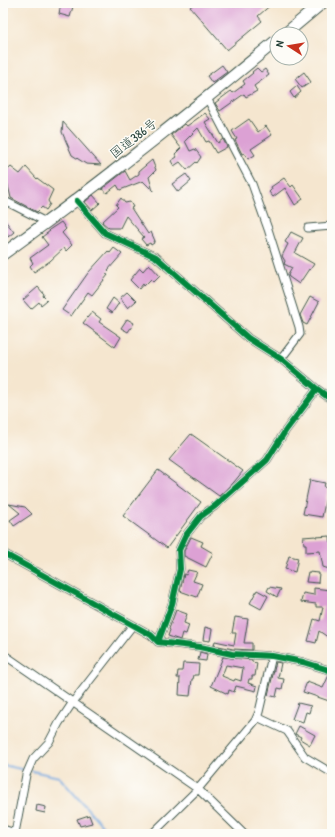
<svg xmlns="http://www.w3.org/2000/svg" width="335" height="837" viewBox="0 0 335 837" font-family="'Patrick Hand','Klee One',sans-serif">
	<rect width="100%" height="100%" fill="#fdfcf7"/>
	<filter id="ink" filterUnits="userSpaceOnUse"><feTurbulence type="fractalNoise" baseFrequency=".025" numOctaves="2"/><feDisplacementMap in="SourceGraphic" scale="8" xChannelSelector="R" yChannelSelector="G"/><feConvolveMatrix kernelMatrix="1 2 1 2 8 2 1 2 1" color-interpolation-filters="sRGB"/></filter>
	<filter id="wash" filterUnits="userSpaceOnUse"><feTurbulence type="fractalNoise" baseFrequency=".012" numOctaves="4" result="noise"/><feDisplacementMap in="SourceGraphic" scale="16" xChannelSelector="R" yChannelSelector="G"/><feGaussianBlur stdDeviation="0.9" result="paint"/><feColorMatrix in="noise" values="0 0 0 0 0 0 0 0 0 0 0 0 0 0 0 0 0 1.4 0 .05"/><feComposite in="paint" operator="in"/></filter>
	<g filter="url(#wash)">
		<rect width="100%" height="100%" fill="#f5e6cf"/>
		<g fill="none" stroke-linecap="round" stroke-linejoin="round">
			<path stroke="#72a7df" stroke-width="2" d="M3 765 25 770
				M32 771 59 777 110 834"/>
		</g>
		<g id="blocks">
			<path fill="#dca1d4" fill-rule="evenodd" d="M61 3H74L70 17 59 14Z
				M195 3H273L258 16 262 21 227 50 190 7Z
				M222 65 227 72 212 83 207 76Z
				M257 68 261 72 265 69 269 75 254 86 257 91 246 97 244 94 220 111 215 103 231 91 233 93 245 84 243 81 253 73 252 72Z
				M304 72 311 82 302 88 295 79Z
				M297 86 301 92 294 98 290 92Z
				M205 113 210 119 205 122 218 143 223 139 227 147 216 153 209 141 206 142 198 128 185 141 190 151 195 149 201 157 197 163 196 162 187 170 180 162 174 166 171 161 177 157 175 154 181 148 171 135 185 124 187 126Z
				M249 119 258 132 266 126 272 135 251 149 255 155 248 159 244 153 242 154 235 140 237 139 232 131Z
				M63 122 101 165 86 164 72 155 62 132Z
				M152 160 156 170 149 177 153 191 143 181 120 190 117 185 107 193 102 189 125 171 130 180 139 174V171Z
				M11 167 20 174 26 167 37 179V178L53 190 48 201 50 204 46 210 42 207 37 212 11 198 6 177 3 174Z
				M186 174 191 181 178 192 172 184Z
				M284 178 291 187 293 185 303 199 295 205 285 188 273 197 269 192 272 189 271 187Z
				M93 195 100 203 92 210 85 202Z
				M121 198 125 203 130 202 133 207 131 208 148 234 151 232 155 241H153L154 243 151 245 150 243 146 245 141 239 144 237 126 216 120 228H109L102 222 118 207 116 205Z
				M3 218 14 232 8 237 7 234 3 237Z
				M61 222 66 229 62 233 72 245 66 251 64 248 50 261 34 272 30 266 33 263 30 258 48 245 42 237 50 231 49 230Z
				M291 232 303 238 295 253 314 264 310 270 309 269 299 284 289 277 288 275 292 268 284 264 285 261 282 256 288 244 285 242Z
				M114 248 122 254 108 270 109 271 106 274 108 275 92 295 88 292 71 316 62 310 88 273 108 251 110 253Z
				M149 264 160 276 154 282 151 279 144 286 143 284 139 289 130 280 140 268 143 271Z
				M38 287 44 294 43 296 47 300 41 305 39 302 31 309 23 300Z
				M127 292 136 301 128 308 120 298Z
				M310 297 319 302 307 325 303 323 300 315Z
				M113 298 119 303 112 313 106 309Z
				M92 312 101 319 99 322 121 337 115 347 83 323Z
				M127 319 134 323 128 332 121 328Z
				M191 434 243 471 234 482 219 496 169 460Z
				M158 470 201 502 167 548 123 516Z
				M310 480 325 483 324 487 328 488 322 517 303 514Z
				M9 504 25 507 32 514 14 526 10 520 20 513Z
				M316 536V537L330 536 331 545H332V570L323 567 320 551 306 552V544H304L303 537Z
				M191 537 203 542 201 546 213 553 206 567 184 556V551Z
				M289 556 298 558 295 572 285 569Z
				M188 570 197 572 193 581 202 584 197 597 180 591 184 574 186 575Z
				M308 572 319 573 318 583 306 582Z
				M269 587 281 589 277 597 267 591Z
				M314 588 330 590 329 609 332 610V640L319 631 316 643 308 641 314 619 320 621 323 607H316V604L301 602 303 593 314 595Z
				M257 590 268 596 261 609 250 603Z
				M176 610 187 614 184 623 189 625 186 634 182 633 180 640 168 636 170 630 169 629Z
				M235 617 248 619 244 643H252V650L233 649 214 645 215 641 234 645 236 633H232Z
				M205 627 212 629 210 641 203 640Z
				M200 652 207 654 206 661 198 660Z
				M223 657 252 660V662L257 663 255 676H252V679H249L248 683 257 686 256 691 236 686 234 692 229 690 228 694 211 686ZM226 665 243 668 241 681 235 679 234 681 222 676Z
				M276 662 281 663 278 678 284 679 282 689 278 688 276 697 268 695Z
				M183 663 199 664 198 675H194L193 679H192L190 696 179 695 180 678H177L178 671H182Z
				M329 675 332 676V702L303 692 307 682 323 688Z
				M298 703 311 706 309 713 306 712 303 722 292 719Z
				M299 726 315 735 310 745 300 739 301 737 295 734Z
				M37 805 46 807 45 813 36 811Z
				M89 815 92 823 80 826 77 819Z"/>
		</g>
	</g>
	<g filter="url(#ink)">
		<use href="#blocks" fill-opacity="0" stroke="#3f564b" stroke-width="1"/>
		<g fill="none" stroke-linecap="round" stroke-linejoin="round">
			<defs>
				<path id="minor" d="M207 98 252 184 268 229 299 327 300 334 281 359
					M3 200 46 222
					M77 201 105 233 156 257 248 338 281 359 317 389 332 400
					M308 228 332 226
					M3 553 133 625 151 635 158 642 200 647 232 654 272 656 303 662 332 671
					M158 642 172 604 180 569 179 550 186 535 201 516 215 506 267 460 286 430 317 389
					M3 654 198 789 244 834
					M257 717 287 731 305 757 332 773
					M3 829 15 833 26 775 33 759 49 742 59 723 73 702 133 625
					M105 834H106
					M152 834 198 789 255 721 259 712 272 656"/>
				<path id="highway" d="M285 34 322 3
					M3 254C97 186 188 114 277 40"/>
			</defs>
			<use href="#minor" stroke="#3f564b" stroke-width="9"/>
			<use href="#highway" stroke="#3f564b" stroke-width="13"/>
			<use href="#minor" stroke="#fff" stroke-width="7"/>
			<use href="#highway" stroke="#fff" stroke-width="11"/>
			<defs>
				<path id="cycleway" d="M77 201 105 233 156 257 248 338 281 359 317 389 332 400
					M3 553 133 625 151 635 158 642 200 647 232 654 272 656 303 662 332 671
					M158 642 172 604 180 569 179 550 186 535 201 516 215 506 267 460 286 430 317 389"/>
			</defs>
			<use href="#cycleway" stroke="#fdfcf7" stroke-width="8"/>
			<use href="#cycleway" stroke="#00873e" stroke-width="6"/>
		</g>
	</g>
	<g text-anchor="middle" stroke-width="3" stroke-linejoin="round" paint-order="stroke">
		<g font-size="13" fill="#1f3d34" stroke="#fdfcf7">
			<text transform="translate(133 138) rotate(-38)" y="5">国道386号</text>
		</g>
	</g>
	<rect width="335" height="837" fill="none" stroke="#fdfcf7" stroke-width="16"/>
	<g transform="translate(289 46) rotate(282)"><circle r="19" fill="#fdfcf7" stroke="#a4b0a9"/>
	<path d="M0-3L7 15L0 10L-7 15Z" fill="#c8321e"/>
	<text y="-6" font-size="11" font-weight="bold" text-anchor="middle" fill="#1f3d34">N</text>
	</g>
</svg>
